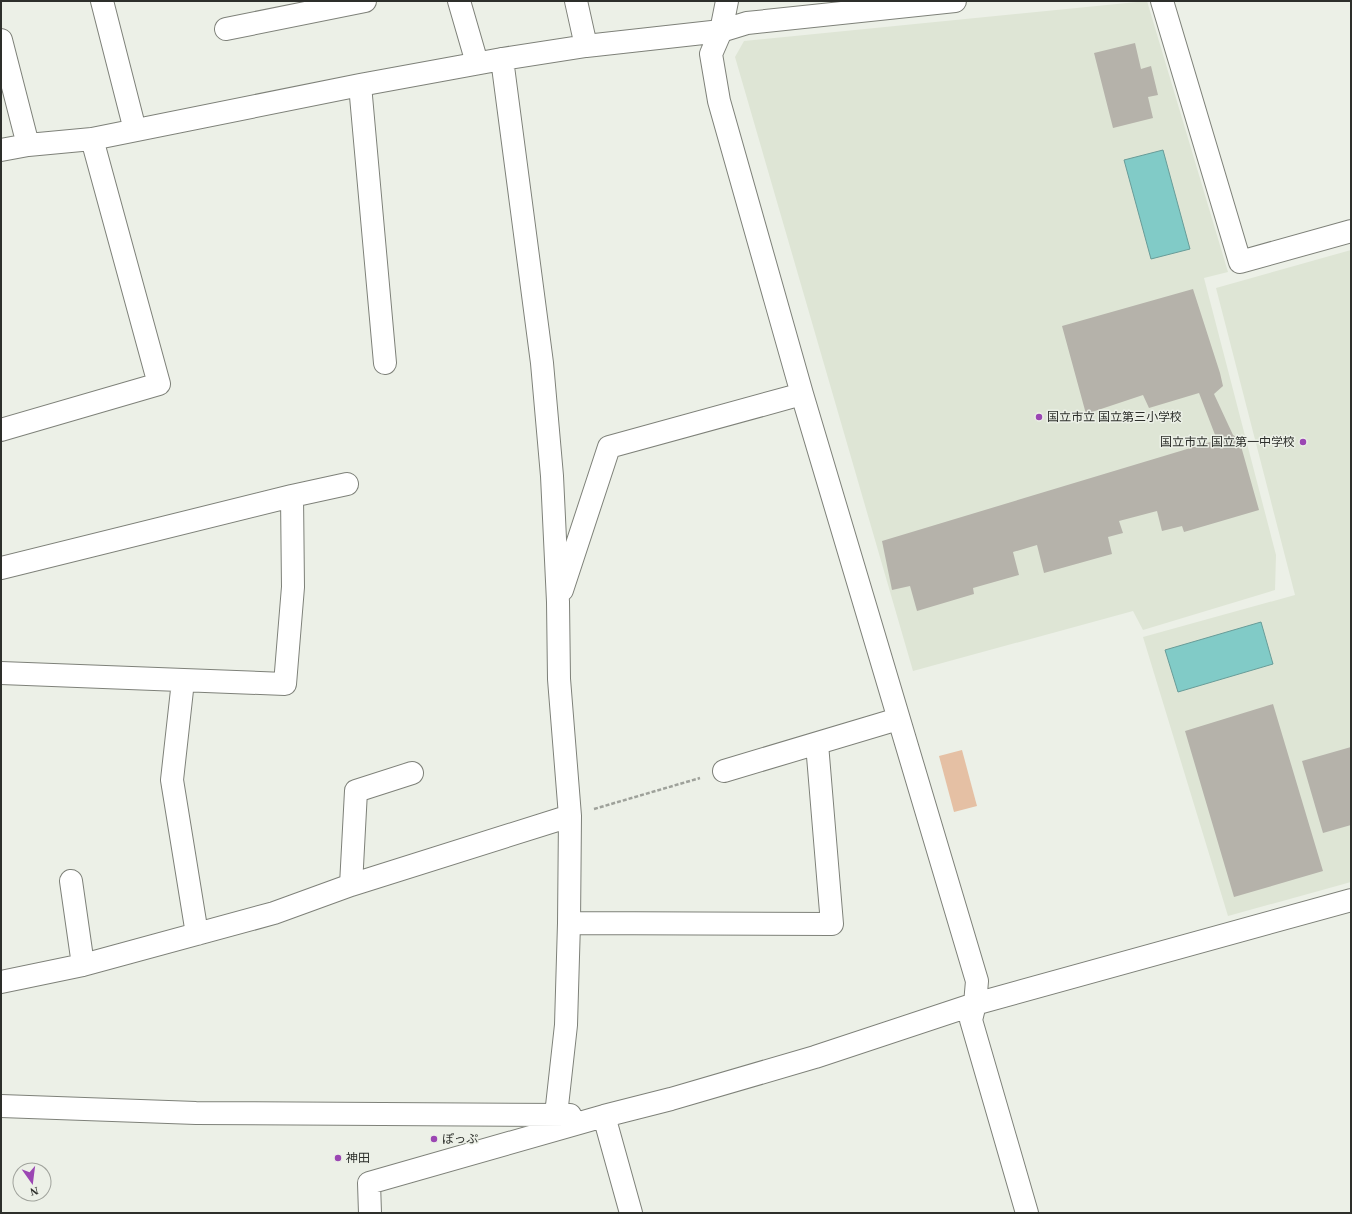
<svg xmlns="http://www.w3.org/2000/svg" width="1352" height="1214" viewBox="0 0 1352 1214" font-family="'Times New Roman','Noto Sans JP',serif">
	<rect width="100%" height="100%" fill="#ecf0e7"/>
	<path fill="#dee5d5" d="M1147 1 1228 272 1204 278 1276 555 1275 590 1143 630 1133 611 913 671 735 57 744 41Z
		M1351 250V882L1228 916 1143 637 1295 595 1216 288Z"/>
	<path fill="#e5c0a4" d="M962 750 977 806 954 812 939 756Z"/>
	<path fill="#81cbc7" stroke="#689c98" d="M1163 150 1190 249 1151 259 1124 160Z
		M1261 622 1273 664 1178 692 1165 650Z"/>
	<path fill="#b5b2aa" d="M1135 43 1141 69 1151 66 1158 95 1148 97 1153 118 1113 128 1094 53Z
		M1193 289 1220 373 1223 386 1214 394 1233 435 1239 439 1259 510 1184 532 1182 526 1162 531 1157 511 1119 521 1123 533 1108 537 1112 554 1044 573 1037 545 1013 552 1019 575 973 588 974 594 917 611 910 586 892 590 882 541 1217 440 1199 393 1149 408 1143 395 1086 414 1062 326Z
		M1273 704 1323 871 1234 897 1185 731Z
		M1351 747V825L1323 833 1302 761Z"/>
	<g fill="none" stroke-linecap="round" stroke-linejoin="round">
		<defs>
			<path id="minor" d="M102 1 135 130
				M459 1 477 63
				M576 1 586 46
				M727 1 721 31 711 54 719 101 802 394 977 981 975 1004 971 1020 1027 1213
				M1162 1 1240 262 1351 231
				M226 29 365 1
				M1 40 28 145
				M502 59 542 363 552 476 558 602 559 679 570 816 569 923 566 1025 556 1115
				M360 85 385 363
				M1 150 28 145 92 139 360 85 502 59 586 46 721 31 747 23 955 1
				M1 430 159 384 92 139
				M1 568 292 496 347 484
				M562 590 609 447 802 394
				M1 673 285 684 293 587 292 496
				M183 681 172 780 197 934
				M724 771 898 719
				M71 881 83 965
				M351 885 356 791 412 773
				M569 923 832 924 817 744
				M1 982 83 965 274 913 351 885 570 816
				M1 1106 196 1113 570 1115
				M604 1116 631 1213
				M370 1213 369 1183 604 1116 671 1099 815 1057 975 1004 1351 900"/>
		</defs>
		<use href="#minor" stroke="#7e8179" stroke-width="24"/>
		<path stroke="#9ea19a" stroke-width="2.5" stroke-dasharray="4 2" stroke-linecap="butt" d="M594 809 700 778"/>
		<use href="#minor" stroke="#fff" stroke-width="22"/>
	</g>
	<g fill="#9b46b3" stroke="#ecf0e7" stroke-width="1.5">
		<circle cx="1039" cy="417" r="4"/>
		<circle cx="1303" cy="442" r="4"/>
		<circle cx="434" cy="1139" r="4"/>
		<circle cx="338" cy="1158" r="4"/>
	</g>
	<g text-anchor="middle" stroke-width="3" stroke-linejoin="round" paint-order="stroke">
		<g font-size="12" fill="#2d2f2b" stroke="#ecf0e7" text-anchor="start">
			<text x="1047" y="421">国立市立 国立第三小学校</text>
			<text x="1295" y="446" text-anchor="end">国立市立 国立第一中学校</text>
			<text x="442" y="1143">ぽっぷ</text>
			<text x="346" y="1162">神田</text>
		</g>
	</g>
	<rect width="1352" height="1214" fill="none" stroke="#2d2f2b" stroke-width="4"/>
	<g transform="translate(32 1182) rotate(166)"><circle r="19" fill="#ecf0e7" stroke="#a0a39c"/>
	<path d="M0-3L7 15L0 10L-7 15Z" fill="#9b46b3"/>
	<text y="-6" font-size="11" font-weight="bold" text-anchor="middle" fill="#2d2f2b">N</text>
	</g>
</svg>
